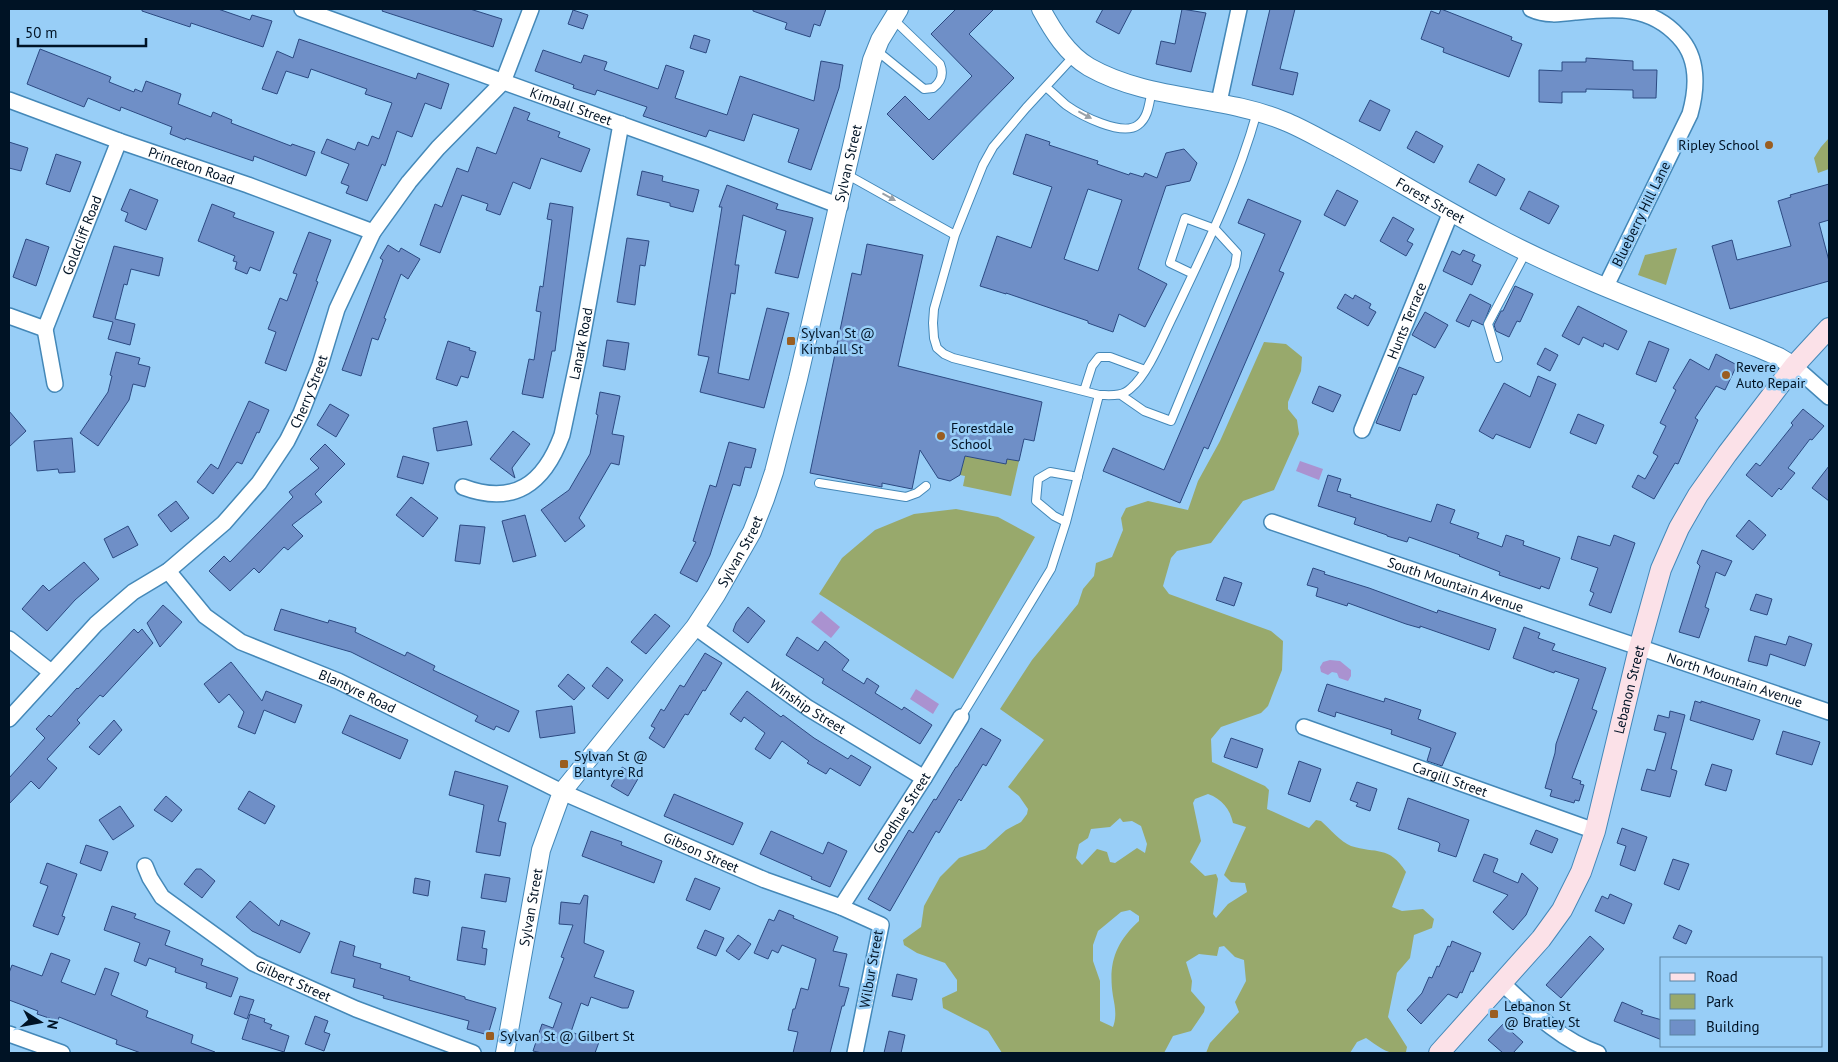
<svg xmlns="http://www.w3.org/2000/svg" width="1838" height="1062" viewBox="0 0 1838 1062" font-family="'PT Sans',sans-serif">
	<rect width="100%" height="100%" fill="#98cef7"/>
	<path fill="#98a96c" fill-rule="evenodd" d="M1829 138V169L1818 173 1814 158 1821 147Z
		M1677 248 1666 285 1638 275 1645 255Z
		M1264 342 1286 344 1302 357 1301 371 1288 402V409L1297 420 1299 434 1274 490 1243 501 1211 543 1177 551 1171 558 1163 586 1169 594 1271 631 1283 641 1282 670 1268 706 1261 713 1221 727 1211 739 1212 762 1265 786 1269 790 1267 809 1309 828 1316 820 1321 821C1329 828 1341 842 1351 846 1376 854 1389 845 1406 872L1392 907 1402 911 1423 909 1434 919 1432 928 1414 935 1410 958 1397 973 1388 1017 1407 1047 1406 1052C1391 1058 1378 1046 1366 1038L1357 1042 1350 1053H1206L1210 1043 1239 1012 1235 1002 1246 981 1244 960 1235 957 1224 946 1219 947 1217 956 1199 954 1186 962 1192 981 1191 991 1205 1007 1204 1012 1191 1031 1173 1036 1164 1053H1002L988 1031 943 1008 942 998 957 991V980L945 963 917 953 904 945 903 940 921 927 924 906 940 877 959 858 985 849 1006 830 1021 822 1027 814 1028 809 1019 796 1008 787 1044 740 1000 709 1032 660 1078 604 1083 589 1094 576 1096 563 1112 557 1123 530 1121 518 1126 508 1148 501 1188 510 1198 481 1220 441ZM1208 794C1222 799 1230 809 1233 823L1246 827 1224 875 1231 882 1245 883 1247 892 1228 904 1216 918 1213 914 1218 879 1216 874 1205 876 1190 862 1201 841 1193 803 1195 799ZM1120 818 1123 822 1132 821 1141 826 1147 844 1145 853 1137 848 1115 863 1110 862 1107 852 1097 849 1082 865 1076 858 1079 844 1088 838 1091 829 1110 827ZM1130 910 1139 916V921C1115 943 1108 964 1113 996 1115 1007 1117 1016 1113 1027L1100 1021V981L1093 961V945L1098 931 1121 912Z
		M965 456 1006 463 1007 459 1019 461 1011 496 963 486 965 476 960 475Z
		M956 509 998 517 1035 537 953 679 819 594 842 558 875 530 914 514Z"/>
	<path fill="#aa92d0" d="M1300 461 1323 469 1319 480 1296 471Z
		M821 611 840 627 831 638 811 622Z
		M1330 660 1340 661 1351 670V676L1348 681 1339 678 1337 673 1332 672 1328 675 1321 672 1320 667 1323 662Z
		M916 689 939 704 933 714 910 699Z"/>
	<path fill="#6f8fc7" stroke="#2c4a82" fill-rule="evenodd" d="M142 9H218L250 20 252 15 272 21 263 47 191 23 190 27 142 11Z
		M383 9H470L502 19 493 47 382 11Z
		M753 9H826L820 26 814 24 810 37 785 29 787 23 753 11Z
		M956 9H994L969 34 1014 78 933 160 887 114 905 96 929 120 972 76 931 34Z
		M1103 9H1132L1119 34 1096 22Z
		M1182 9 1206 13 1191 72 1156 64 1161 41 1175 44Z
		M1270 9H1295L1280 69 1298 73 1293 95 1252 85Z
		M1441 9 1512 37 1511 40 1522 44 1509 77 1443 52 1444 48 1421 39 1431 11 1439 14Z
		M573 10 588 15 583 29 568 24Z
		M694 35 710 40 706 53 690 48Z
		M299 39 416 79 418 73 449 84 441 109 425 103 412 137 397 131 385 166 382 164 367 201 346 193 349 186 341 183 349 164 321 153 327 139 355 150 358 142 368 146 372 136 379 139 392 103 365 94 367 89 311 69 308 78 286 71 277 94 262 89 277 51 293 58Z
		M40 49 111 77 109 82 134 92 135 89 142 92 146 81 181 94 178 104 211 117 213 112 232 120 231 123 291 146 292 144 315 152 306 176 254 156 253 161 186 138 185 140 170 134 172 127 121 107 120 111 88 98 84 107 27 84Z
		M543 50 581 63 584 55 607 62 604 70 658 89 666 65 684 71 675 98 727 115 740 76 814 101 821 61 843 65 839 88 811 170 788 162 799 129 753 114 744 141 709 130 706 137 643 116 647 107 597 90 595 95 573 88 574 85 535 71Z
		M1586 58 1633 61V70H1657L1656 98H1633V90L1586 89V92H1562V103L1539 102V70L1562 71V62H1586Z
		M1370 100 1390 110 1380 131 1359 121Z
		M514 107 530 113 527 120 560 132 558 137 590 149 581 172 541 158 530 189 513 182 500 215 486 210 488 204 462 195 440 253 420 245 435 204 442 207 457 168 468 172 477 147 496 154Z
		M1416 131 1443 146 1434 163 1407 148Z
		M1026 134 1050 142 1049 145 1098 161 1097 164 1129 175 1130 173 1143 177 1145 173 1157 178 1166 153 1184 149 1197 163 1190 181 1166 186 1138 269 1167 284 1145 327 1119 314 1113 332 1088 323V321L1006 293V294L980 286 997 236 1031 248 1052 187 1013 174ZM1088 189 1122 200 1098 271 1064 259Z
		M9 142 28 148 21 171 9 168Z
		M56 154 81 162 70 192 46 184Z
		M1478 164 1505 179 1496 196 1469 182Z
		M642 171 663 176 662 181 699 190 693 212 670 206V203L637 195Z
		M1829 184V220L1819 223 1829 261V281L1730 309 1712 246 1732 240 1737 260 1791 246 1778 201 1791 197 1790 195Z
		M727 185 778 204 776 209 813 218 798 278 775 273 786 231 743 215 735 265H739L735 294 731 293 718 373 749 380 767 308 789 313 764 408 700 392 709 357 698 355 722 207H719Z
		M130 189 158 200 146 230 125 221 128 213 121 210Z
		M1337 190 1358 201 1345 226 1324 215Z
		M1529 191 1559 206 1549 224 1520 209Z
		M1248 199 1301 221 1279 271 1284 273 1208 449 1204 447 1180 503 1103 471 1113 448 1164 470 1265 234 1238 223Z
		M550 203 573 207 555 351H552L543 398 522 394 529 359 534 360 541 312 536 311 540 286 543 287 552 220 547 219Z
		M212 204 235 213 233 217 274 232 260 271 250 267 247 274 235 269 237 262 233 261 235 256 198 241Z
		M1393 217 1414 229 1407 241 1413 244 1406 256 1380 241Z
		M309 232 331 240 316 281 318 282 286 371 265 363 276 332 268 329 280 298 287 301 297 274 293 273Z
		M627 238 649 241 645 266 640 265 635 305 617 302Z
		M26 239 49 247 36 286 13 277Z
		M867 244 923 255 898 366 1042 402 1034 441 1024 439 1019 461 1007 459 1006 464 965 456 960 475 950 481 938 478 920 450 912 489 882 483V487L810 473 852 273 861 275Z
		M388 245 399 252 401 248 420 259 408 279 401 274 384 318 386 319 378 340 372 338 361 376 342 370 383 260 380 258Z
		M114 246 163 258 159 276 131 269 127 285 124 284 115 319 135 324 130 345 108 339 113 322 93 317Z
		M1463 250 1475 255 1472 261 1481 265 1472 285 1443 271 1452 251 1460 255Z
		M1515 286 1533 294 1520 322 1517 321 1509 337 1496 331 1494 325 1501 311H1503Z
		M1345 294 1353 299 1355 295 1371 304 1369 308 1376 312 1368 326 1337 308Z
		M1470 294 1491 305 1483 325 1472 320 1469 327 1456 321Z
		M1578 306 1627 331 1618 350 1604 343 1603 347 1583 337 1579 345 1562 336Z
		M1425 312 1448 325 1435 348 1412 335Z
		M607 340 629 343 625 370 603 366Z
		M448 341 470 348 469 350 476 352 468 378 461 376 457 386 436 379Z
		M1649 341 1669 349 1656 382 1636 374Z
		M1545 348 1558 355 1550 371 1537 364Z
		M116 352 140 358 138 364 150 367 145 387 133 384 129 400 98 446 80 433 108 392 112 376 110 375Z
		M1716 354 1737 365 1725 390 1716 386 1695 418 1698 420 1678 464 1675 463 1654 499 1632 487 1638 475 1645 479 1658 456 1653 453 1666 426 1660 423 1676 390 1673 388 1690 359 1709 370Z
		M1399 367 1424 377 1416 395 1413 394 1400 431 1376 423Z
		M1538 376 1556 384 1530 448 1496 434 1493 439 1479 431 1504 383 1530 397Z
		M1319 386 1341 395 1333 412 1312 403Z
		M600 392 620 396 612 434 624 436 619 465 611 463 579 518 585 526 565 542 541 510 569 490 590 454 598 415 596 414Z
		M249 401 269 410 259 433 257 432 242 464 237 462 213 494 197 482 211 464 218 469Z
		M330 404 349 415 336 437 317 425Z
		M1803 409 1824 426 1812 440 1810 439 1788 468 1795 473 1781 490 1779 488 1772 497 1746 475 1756 463 1760 466 1793 425 1791 423Z
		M9 411 26 431 9 447Z
		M1578 414 1604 425 1596 444 1570 433Z
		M467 421 472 445 437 451 433 428Z
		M513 431 530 444 512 468 515 478 490 459Z
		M72 438 75 472 59 473 58 469 37 471 34 441Z
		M729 442 756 449 751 468 745 467 740 486 733 484 710 555 697 582 680 573 696 542 693 541 710 485 716 487Z
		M325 444 345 464 315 494 322 502 292 525 303 536 288 550 284 547 259 573 254 568 230 591 209 571 224 556 230 562 293 497 289 492 319 468 310 459Z
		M403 456 429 463 423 484 397 477Z
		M1829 466V501L1812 488Z
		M1328 475 1341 479 1337 491 1351 495 1350 497 1431 522 1437 504 1455 510 1450 523 1479 533 1477 538 1502 547 1506 535 1524 541 1523 545 1560 558 1549 589 1541 586 1540 589 1499 575 1500 572 1459 556 1460 555 1409 537 1407 542 1387 536V535L1354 524 1356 518 1318 506Z
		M411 497 438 518 423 537 396 515Z
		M176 501 189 518 171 532 158 515Z
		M525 515 536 556 513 562 502 521Z
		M1749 520 1766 535 1753 550 1736 536Z
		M460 525 485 527 480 564 455 561Z
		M128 526 138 545 113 558 104 539Z
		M1614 535 1635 543 1611 613 1589 605 1594 593 1590 591 1598 568 1571 559 1578 536 1610 546Z
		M1702 550 1732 561 1725 576 1716 572 1705 607 1709 609 1699 638 1679 632 1700 566 1697 563Z
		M84 562 99 579 75 600 47 631 22 609 43 585 49 591Z
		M1313 568 1325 572 1324 574 1369 588 1437 613 1438 610 1496 629 1489 650 1420 626V628L1406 624 1348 603 1347 606 1316 596 1318 588 1307 585Z
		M1224 577 1242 583 1234 606 1216 600Z
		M1756 594 1772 599 1767 615 1750 610Z
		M163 605 182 622 160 647 147 623Z
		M748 607 765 621 748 643 733 631 736 623Z
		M281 609 328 623 329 620 356 628 355 632 405 656 407 652 435 666 433 670 519 711 509 732 496 726 494 730 475 721 478 716 351 652 274 630Z
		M655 614 670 626 646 654 631 642Z
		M1524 627 1540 633 1538 638 1555 644 1552 650 1606 668 1592 709 1597 711 1572 778 1581 781 1580 784 1584 785 1579 801 1575 800 1574 803 1550 796 1552 790 1545 788 1555 753 1556 744 1579 679 1555 671 1554 673 1513 658Z
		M134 629 138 633 142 629 153 643 103 697 100 695 77 720 80 723 47 759 57 768 39 789 31 781 9 804V778L45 738 36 729 49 715 51 717 77 688 78 689Z
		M1755 636 1786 645 1789 636 1812 644 1805 666 1770 654 1767 666 1748 661Z
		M797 637 818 651 825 641 849 660 842 670 864 684 867 678 879 686 875 693 902 710 904 707 932 725 920 744 822 683 824 679 786 655Z
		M705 653 722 663 705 691 703 690 688 715 685 714 664 748 649 738 655 728 651 726 661 709 664 711 680 685 684 687Z
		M231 662 262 701 266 691 302 705 295 723 264 710 255 734 238 727 244 712 229 694 219 703 204 684Z
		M607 667 623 680 608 699 592 686Z
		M568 674 585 688 574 700 558 686Z
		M1327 684 1384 702 1385 698 1421 710 1418 719 1456 733 1442 766 1427 761 1431 748 1391 734 1392 730 1336 712 1335 717 1318 711Z
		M747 691 781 717 783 715 814 738 848 759 851 755 871 767 860 786 830 768 826 774 807 763 809 761 782 741 770 759 755 749 765 733 744 717 741 722 730 714Z
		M1695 701 1701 703V701L1760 720 1753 740 1690 720Z
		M572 706 575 733 540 738 536 711Z
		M1670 711 1685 715 1671 769 1677 771 1670 797 1641 790 1647 769 1655 771 1666 733 1654 730 1658 715 1669 718Z
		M350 715 408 740 400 759 342 733Z
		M114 720 122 730 99 755 89 747Z
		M981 728 1001 740 986 766 983 764 961 801 959 799 939 833 936 831 890 911 868 899 909 830 913 833 934 799 936 800 956 767H957Z
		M1783 731 1820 742 1812 765 1776 754Z
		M1231 738 1263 749 1257 768 1224 757Z
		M1299 761 1321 769 1310 802 1288 794Z
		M1712 764 1732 770 1726 791 1705 785Z
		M622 767 639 777 628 796 611 786Z
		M455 771 508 786 498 821 506 823 500 856 476 852 484 805 449 795Z
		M1357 782 1377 789 1370 811 1356 806 1358 803 1350 800Z
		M249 791 275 806 265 824 238 809Z
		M674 794 743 823 733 845 664 816Z
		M166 796 182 810 172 822 154 810Z
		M1408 798 1469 820 1456 857 1438 851 1440 844 1438 842 1398 829Z
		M120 806 134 826 113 840 99 820Z
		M1622 828 1647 837 1635 871 1620 865 1626 846 1617 843Z
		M1536 830 1558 839 1552 853 1530 844Z
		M591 831 622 842 621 845 662 861 654 883 582 856Z
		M771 831 823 854 828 842 847 851 830 887 811 879 812 877 760 854Z
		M86 845 108 852 101 871 80 863Z
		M1484 854 1498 859 1493 872 1518 883 1522 873 1538 888 1526 915 1513 930 1493 912 1508 895 1473 881Z
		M1673 859 1689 864 1679 890 1664 884Z
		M47 863 77 874 62 916 65 917 58 935 33 926 48 886 40 883Z
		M196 869H201L215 881 202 898 184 884Z
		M485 874 510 878 506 902 481 898Z
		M415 878 430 881 428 896 413 893Z
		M695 878 720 888 710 910 686 900Z
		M1610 894 1632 904 1624 924 1595 911 1602 896 1608 899Z
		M584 895 588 896 584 943 604 951 594 977 634 991 628 1008H622L591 997 588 1006 581 1003 571 1032 599 1042 595 1053H542L533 1051 542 1024 553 1028 562 1003 549 998 564 958 561 957 573 925 559 924 561 902 580 904Z
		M250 901 279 926 281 920 310 933 300 953 252 931 236 917Z
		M112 906 136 914 134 918 170 931 165 945 203 959 201 965 238 978 231 997 206 988 207 983 175 972 176 968 149 958 146 966 134 961 140 943 104 930Z
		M779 910 794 916 793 918 838 937 833 951 847 954 839 986 849 988 844 1006H842L830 1053H793L798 1032 788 1030 793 1009H795L801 988 808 990 816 959 782 945 778 953 772 950 768 959 754 953 769 919 774 921Z
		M1679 925 1692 931 1686 944 1673 938Z
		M462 927 485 931 482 948 487 949 485 965 457 960Z
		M705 930 724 938 716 956 697 948Z
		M738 935 751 944 739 960 726 951Z
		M1590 936 1604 949 1561 998 1546 985Z
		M340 941 355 946 353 956 381 964 380 968 410 977 409 980 465 997V999L496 1008 488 1035 467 1029 469 1021 383 998 384 996 353 987 355 979 331 973Z
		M1452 941 1481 953 1473 972 1471 971 1462 993 1460 992 1457 998 1448 994 1421 1024 1407 1010 1422 993 1429 977 1432 978 1437 966 1439 967 1448 946 1450 947Z
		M51 953 70 960 61 982 95 995 105 968 119 973 111 995 148 1011 146 1017 193 1035 191 1043 215 1052V1053H141L116 1044 117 1040 59 1017 58 1021 37 1014 38 1011 9 1000V973L12 965 42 976Z
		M897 974 917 979 912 1000 892 996Z
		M240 996 254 1000 247 1019 234 1014Z
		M1622 1002 1643 1011 1641 1014 1662 1020V1040L1614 1021Z
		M250 1014 265 1019 264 1022 272 1025 270 1029 289 1036 284 1052 242 1039Z
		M315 1016 328 1021 324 1032 330 1034 324 1051 305 1044Z
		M1503 1024 1523 1042 1513 1053H1503L1488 1040Z
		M889 1031 905 1035 901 1053H884Z"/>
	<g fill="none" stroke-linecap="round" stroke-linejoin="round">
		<defs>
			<path id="service" d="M876 50 924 89 933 88C941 82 944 74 940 64L893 19
				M1073 57 1026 108 993 147 983 165 955 235 934 309 933 323 934 338 937 348 944 354 953 358 1099 395
				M1046 87C1053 93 1059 99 1066 105 1080 115 1122 137 1138 125 1149 117 1149 102 1152 90
				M846 174 955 235
				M1498 358 1488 324 1526 252
				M1084 391 1092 366 1099 357H1110L1145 370
				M1121 395 1144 411 1171 421 1235 266 1237 253 1215 229 1185 218 1170 263 1193 274
				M819 483 906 497 917 493 926 486
				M1066 522 1054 516 1036 501 1038 479 1050 472 1078 477
				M961 717 1051 569 1066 522 1099 395C1111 395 1122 397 1131 388 1148 374 1163 336 1173 316 1205 249 1237 184 1257 112"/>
			<g id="minor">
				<path id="s1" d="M302 9 706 155 840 206"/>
				<path d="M1531 9C1546 16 1560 14 1576 12 1615 8 1650 5 1679 37 1699 58 1697 89 1690 114L1606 286"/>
				<path id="s2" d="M9 100 119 141 248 185 373 232"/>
				<path d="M1219 102 1239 9"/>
				<path id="s3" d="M9 316 45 329 119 141"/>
				<path d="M45 329 55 384"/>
				<path d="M1794 366 1829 397"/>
				<path id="s4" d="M1362 430 1451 212"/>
				<path id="s5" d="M463 487C514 506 544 484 562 435L579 355 621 124"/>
				<path id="s6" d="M1272 522 1829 712"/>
				<path id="s7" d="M168 571 205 616 241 642 338 681 562 792 765 880 841 907 881 925 855 1053"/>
				<path id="s8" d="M695 627 808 708 924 778"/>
				<path d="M9 639 51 672"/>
				<path id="s9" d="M9 719 96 624 133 592 168 571 224 523 259 483 287 441 301 413 320 365 337 309 373 232 409 182 438 148 503 82 531 9"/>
				<path id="s10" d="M1304 727 1595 831"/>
				<path id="s11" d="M145 866 150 878 162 897 253 963 356 1009 473 1053"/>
				<path id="s12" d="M841 907 924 778 961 717"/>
				<path d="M1502 983C1531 1010 1560 1040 1598 1053"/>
				<path d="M9 1034 62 1053"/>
			</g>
			<g id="tertiary">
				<path id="s13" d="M1041 9C1053 31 1067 54 1089 67 1149 101 1221 95 1284 121 1302 128 1320 139 1338 148 1390 176 1441 208 1493 235 1578 280 1669 312 1758 348L1779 357 1794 366"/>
				<path id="s14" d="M505 1053 541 850 562 792 695 627 716 595 752 532 765 499 774 472 798 379 872 60 880 40 899 9"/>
			</g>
			<g id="secondary">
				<path id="s15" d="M1439 1053 1541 939 1562 910 1581 872 1595 831 1639 648 1661 569 1679 528 1698 495 1727 454 1794 366 1829 328"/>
			</g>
		</defs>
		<use href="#service" stroke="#4488b8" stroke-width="10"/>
		<use href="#minor" stroke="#4488b8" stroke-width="18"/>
		<use href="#tertiary" stroke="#4488b8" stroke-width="20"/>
		<use href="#secondary" stroke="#4488b8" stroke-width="22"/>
		<use href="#service" stroke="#fff" stroke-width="8"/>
		<use href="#minor" stroke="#fff" stroke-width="15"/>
		<use href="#tertiary" stroke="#fff" stroke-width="18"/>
		<use href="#secondary" stroke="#fbe1e8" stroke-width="20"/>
	</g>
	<defs><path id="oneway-solid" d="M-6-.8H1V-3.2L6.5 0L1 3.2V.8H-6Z" transform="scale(1.25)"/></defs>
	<g fill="#99a1a8">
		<use href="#oneway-solid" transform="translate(1085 115) rotate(28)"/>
		<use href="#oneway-solid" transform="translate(889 197) rotate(29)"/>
	</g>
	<g fill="#9a5e21" stroke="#98cef7" stroke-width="2">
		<circle cx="1769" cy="145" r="5"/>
		<rect x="786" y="336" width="10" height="10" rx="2.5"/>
		<circle cx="1726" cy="375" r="5"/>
		<circle cx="941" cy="436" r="5"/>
		<rect x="559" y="759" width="10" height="10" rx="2.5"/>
		<rect x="1489" y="1009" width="10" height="10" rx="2.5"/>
		<rect x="485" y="1031" width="10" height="10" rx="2.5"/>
	</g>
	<g text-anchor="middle" stroke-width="5" stroke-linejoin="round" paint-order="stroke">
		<g font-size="14" fill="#001325" stroke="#98cef7">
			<text dy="5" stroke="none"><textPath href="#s1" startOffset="286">Kimball Street</textPath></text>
			<text dy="5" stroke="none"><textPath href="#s14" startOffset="972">Sylvan Street</textPath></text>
			<text dy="5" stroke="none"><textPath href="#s2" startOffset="194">Princeton Road</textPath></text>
			<text dy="5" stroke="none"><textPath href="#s13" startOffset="446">Forest Street</textPath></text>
			<text transform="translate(1641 214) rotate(-64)" y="5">Blueberry Hill Lane</text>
			<text dy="5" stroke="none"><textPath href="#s3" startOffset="139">Goldcliff Road</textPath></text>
			<text dy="5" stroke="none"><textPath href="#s4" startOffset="118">Hunts Terrace</textPath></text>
			<text dy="5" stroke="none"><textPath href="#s5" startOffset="222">Lanark Road</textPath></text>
			<text dy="5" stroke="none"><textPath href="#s9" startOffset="450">Cherry Street</textPath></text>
			<text dy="5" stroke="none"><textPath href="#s14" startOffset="568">Sylvan Street</textPath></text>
			<text dy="5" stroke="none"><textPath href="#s6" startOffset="194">South Mountain Avenue</textPath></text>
			<text dy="5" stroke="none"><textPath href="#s6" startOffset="489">North Mountain Avenue</textPath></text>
			<text dy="5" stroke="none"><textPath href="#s15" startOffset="420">Lebanon Street</textPath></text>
			<text dy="5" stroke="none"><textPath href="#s7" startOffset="229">Blantyre Road</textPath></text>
			<text dy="5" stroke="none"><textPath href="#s8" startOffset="138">Winship Street</textPath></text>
			<text dy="5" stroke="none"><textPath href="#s10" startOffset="155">Cargill Street</textPath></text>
			<text dy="5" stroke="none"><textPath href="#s12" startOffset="112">Goodhue Street</textPath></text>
			<text dy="5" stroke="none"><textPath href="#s7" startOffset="609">Gibson Street</textPath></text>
			<text dy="5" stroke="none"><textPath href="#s14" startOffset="148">Sylvan Street</textPath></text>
			<text transform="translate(871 969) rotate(-80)" y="5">Wilbur Street</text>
			<text dy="5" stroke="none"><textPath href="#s11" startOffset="192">Gilbert Street</textPath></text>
		</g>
		<g font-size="14" fill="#001325" stroke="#98cef7" text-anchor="start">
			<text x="1759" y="150" text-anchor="end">Ripley School</text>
			<text x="801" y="338">Sylvan St @<tspan x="801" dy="16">Kimball St</tspan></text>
			<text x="1736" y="372">Revere<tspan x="1736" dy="16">Auto Repair</tspan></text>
			<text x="951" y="433">Forestdale<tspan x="951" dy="16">School</tspan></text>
			<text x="574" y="761">Sylvan St @<tspan x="574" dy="16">Blantyre Rd</tspan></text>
			<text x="1504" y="1011">Lebanon St<tspan x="1504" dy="16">@ Bratley St</tspan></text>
			<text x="500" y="1041">Sylvan St @ Gilbert St</text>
		</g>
	</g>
	<rect width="1838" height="1062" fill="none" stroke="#001325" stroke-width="20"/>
	<rect x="1660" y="957" width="162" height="90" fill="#98cef7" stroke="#5b83a3"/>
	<rect x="1670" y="973" width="25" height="8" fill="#fbe1e8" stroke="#5b83a3"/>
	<text x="1706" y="982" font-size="15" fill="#001325">Road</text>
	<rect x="1670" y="994" width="25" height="15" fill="#98a96c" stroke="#5b83a3"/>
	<text x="1706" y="1007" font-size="15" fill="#001325">Park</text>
	<rect x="1670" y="1020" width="25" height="15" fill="#6f8fc7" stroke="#5b83a3"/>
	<text x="1706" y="1032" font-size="15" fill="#001325">Building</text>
	<g transform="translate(40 1022) rotate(101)" stroke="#98cef7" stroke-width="4" paint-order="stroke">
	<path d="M0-4L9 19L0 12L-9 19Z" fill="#001325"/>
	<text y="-8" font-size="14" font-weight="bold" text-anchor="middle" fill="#001325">N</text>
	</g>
	<path d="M18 38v8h128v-8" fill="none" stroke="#001325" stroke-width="2.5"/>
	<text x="25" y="38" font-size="15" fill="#001325" stroke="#98cef7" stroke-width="4" paint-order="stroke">50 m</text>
</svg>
